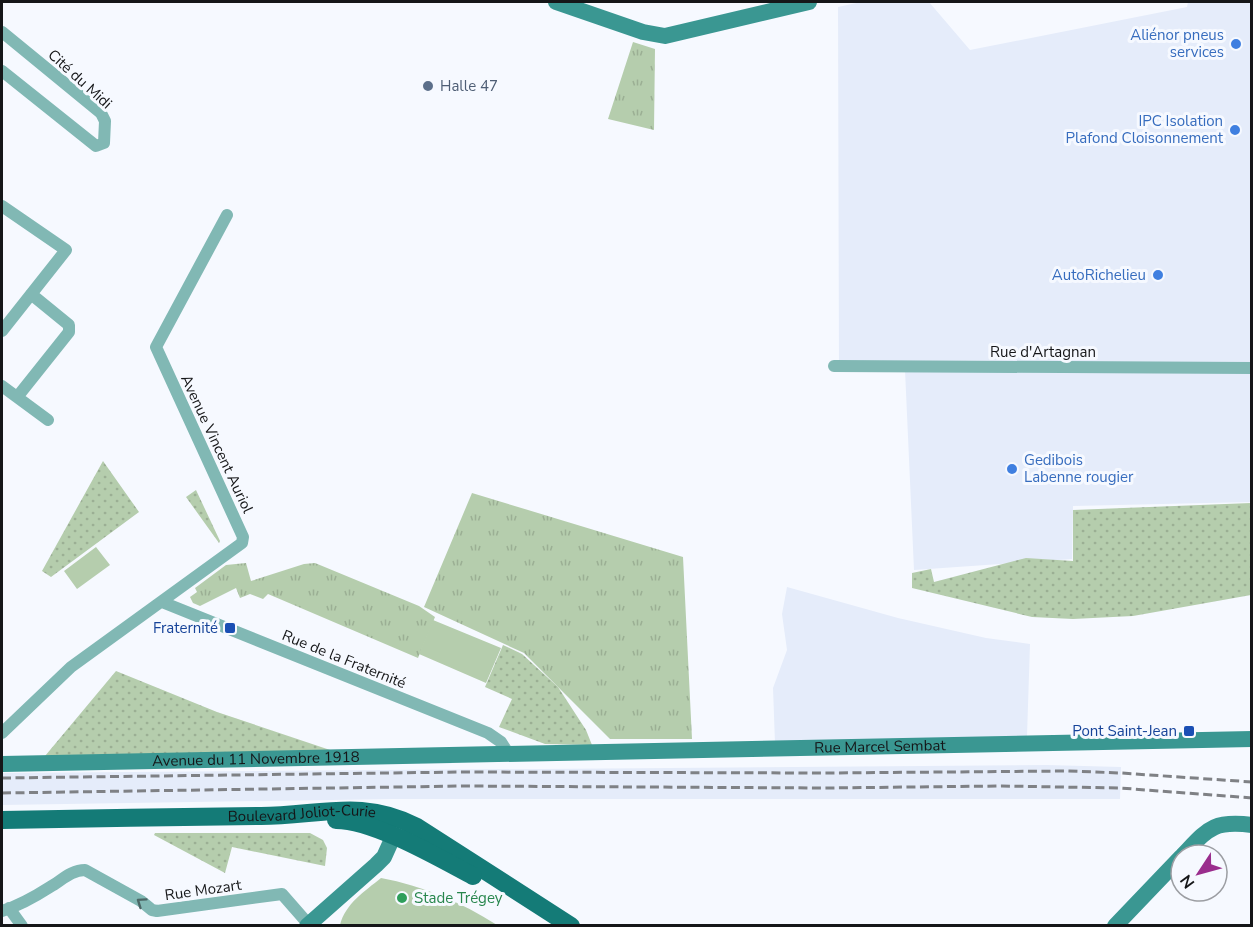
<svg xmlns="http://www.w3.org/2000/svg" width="1253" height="927" viewBox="0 0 1253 927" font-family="'Nunito Sans',sans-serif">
	<defs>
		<pattern id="grass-dots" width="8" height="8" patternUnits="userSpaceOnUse" patternTransform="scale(1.5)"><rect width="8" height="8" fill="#b5cdad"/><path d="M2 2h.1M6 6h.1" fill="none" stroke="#9baf94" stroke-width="1.8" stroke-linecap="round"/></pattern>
		<pattern id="park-tufts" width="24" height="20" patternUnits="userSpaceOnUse" patternTransform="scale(1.5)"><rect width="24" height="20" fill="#b5cdad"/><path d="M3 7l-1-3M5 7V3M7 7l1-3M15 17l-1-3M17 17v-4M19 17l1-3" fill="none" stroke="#9baf94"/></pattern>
	</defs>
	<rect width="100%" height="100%" fill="#f6f9ff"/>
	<path fill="#e5ecfa" d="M861 2H929L970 50 1187 7 1188 2H1251V502L1073 506 1072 559 914 570 905 370H839L838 7Z
		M787 587 898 618 986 638 1030 644 1027 736 775 743 773 688 787 650 782 614Z
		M1047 765 1121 767 1120 799H393L2 805V773Z"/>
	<path fill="url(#grass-dots)" d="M103 461 139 512 51 577 42 571Z
		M196 490 220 541 219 543 186 497Z
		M1251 503V595L1133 616 1073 619 1032 617 912 588V573L931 569 934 582 1026 558 1073 561V510Z
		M503 645 522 654 558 687 586 730 592 745 545 744 499 727 512 699 485 687Z
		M116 671 217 712 339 753 45 756Z
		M155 833H310L323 840 327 848 325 866 232 847 225 873 154 835Z"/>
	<path fill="url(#park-tufts)" d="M633 42 655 49 654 130 608 119Z
		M472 493 683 557 692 739H610L524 653 424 607Z
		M246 563 251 581 304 564 315 563 419 606 435 617 418 658 268 594 263 599 250 594 240 598 236 588 200 606 193 603 190 597 197 592 195 588 226 565Z"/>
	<path fill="#b5cdad" d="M96 547 110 565 77 589 64 571Z
		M433 620 501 648 486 683 419 654Z
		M381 878C423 886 461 902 497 925H340C345 904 365 891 381 878Z"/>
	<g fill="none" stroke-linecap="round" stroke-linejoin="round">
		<path stroke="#81b8b4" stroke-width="12" d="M2 32 101 113 105 121 104 143 96 146 2 71
			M2 206 66 250 2 331
			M834 366 1252 368
			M2 386 48 420
			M18 396 69 332V325L31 294
			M162 602 488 733 501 742 508 753
			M2 733 71 667 242 543 243 537 156 347 227 215
			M9 908 22 926
			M2 911C18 906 36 896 50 887 61 881 71 870 85 870L141 901 152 910 157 911 282 894 310 926"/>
		<g stroke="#3a9792" stroke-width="16">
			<path d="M556 2 643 32 665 36 809 2"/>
			<path id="s1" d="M2 764 1252 739"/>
			<path d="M1183 855C1208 829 1213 820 1252 825"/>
			<path d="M307 926 376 865 384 857 393 837 408 838"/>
			<path d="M1115 926 1181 857"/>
		</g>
		<g stroke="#147b77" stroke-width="18">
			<path id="s2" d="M2 820C88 818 175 817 261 816 319 816 362 798 417 827L571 926"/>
			<path d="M336 820C374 820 439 858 473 876"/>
		</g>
		<path stroke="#7f8185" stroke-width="3" stroke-dasharray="9 4.5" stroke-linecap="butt" d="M2 778 463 772 824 773 1068 771 1121 773 1252 782
			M2 793 464 786 824 788 1002 786 1120 788 1252 798"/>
	</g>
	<defs><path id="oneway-chevron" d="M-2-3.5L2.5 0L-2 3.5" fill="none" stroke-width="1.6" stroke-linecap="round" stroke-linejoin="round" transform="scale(1.5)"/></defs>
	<use stroke="#4b6766" href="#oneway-chevron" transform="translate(141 902) rotate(-145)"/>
	<g fill="#3f7fe0" stroke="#f6f9ff" stroke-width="2">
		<circle cx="1236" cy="44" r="6"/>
		<circle cx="1235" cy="130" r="6"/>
		<circle cx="1158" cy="275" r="6"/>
		<circle cx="1012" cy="469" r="6"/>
	</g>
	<circle fill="#5c6f8a" stroke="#f6f9ff" stroke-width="2" cx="428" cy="86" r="6"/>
	<g fill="#1a4fb4" stroke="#f6f9ff" stroke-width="2">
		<rect x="224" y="622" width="12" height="12" rx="3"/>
		<rect x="1183" y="725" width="12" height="12" rx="3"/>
	</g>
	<circle fill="#2e9e5b" stroke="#f6f9ff" stroke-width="2" cx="402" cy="898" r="6"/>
	<g text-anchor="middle" stroke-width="6" stroke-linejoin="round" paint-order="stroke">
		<g font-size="15" fill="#366cbe" stroke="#f6f9ff" text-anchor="end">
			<text x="1224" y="40">Aliénor pneus<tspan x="1224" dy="17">services</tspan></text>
			<text x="1223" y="126">IPC Isolation<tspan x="1223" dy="17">Plafond Cloisonnement</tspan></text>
			<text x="1146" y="280">AutoRichelieu</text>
			<text x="1024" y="465" text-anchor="start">Gedibois<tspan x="1024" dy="17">Labenne rougier</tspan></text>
		</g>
		<g font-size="15" fill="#151618" stroke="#f6f9ff">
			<text transform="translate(80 79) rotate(42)" y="5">Cité du Midi</text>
			<text x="1043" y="357">Rue d'Artagnan</text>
			<text transform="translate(217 444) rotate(65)" y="5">Avenue Vincent Auriol</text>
			<text transform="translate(344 659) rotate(22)" y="5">Rue de la Fraternité</text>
			<text dy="5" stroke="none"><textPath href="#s1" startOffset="878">Rue Marcel Sembat</textPath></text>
			<text dy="5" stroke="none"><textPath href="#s1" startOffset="254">Avenue du 11 Novembre 1918</textPath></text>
			<text dy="5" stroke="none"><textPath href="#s2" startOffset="300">Boulevard Joliot-Curie</textPath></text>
			<text transform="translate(203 890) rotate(-8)" y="5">Rue Mozart</text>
		</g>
		<g font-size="15" fill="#4e5e75" stroke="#f6f9ff" text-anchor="start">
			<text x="440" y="91">Halle 47</text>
		</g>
		<g font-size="15" fill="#164399" stroke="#f6f9ff" text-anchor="end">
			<text x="218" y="633">Fraternité</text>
			<text x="1177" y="736">Pont Saint-Jean</text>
		</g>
		<g font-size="15" fill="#27864d" stroke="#f6f9ff" text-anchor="start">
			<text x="414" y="903">Stade Trégey</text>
		</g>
	</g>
	<rect width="1253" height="927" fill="none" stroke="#151618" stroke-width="6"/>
	<g transform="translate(1199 873) rotate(234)"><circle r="28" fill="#f6f9ff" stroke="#9c9ea3" stroke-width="1.5"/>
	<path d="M0-4.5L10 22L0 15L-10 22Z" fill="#9a2d8d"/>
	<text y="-9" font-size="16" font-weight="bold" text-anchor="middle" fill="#151618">N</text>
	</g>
</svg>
